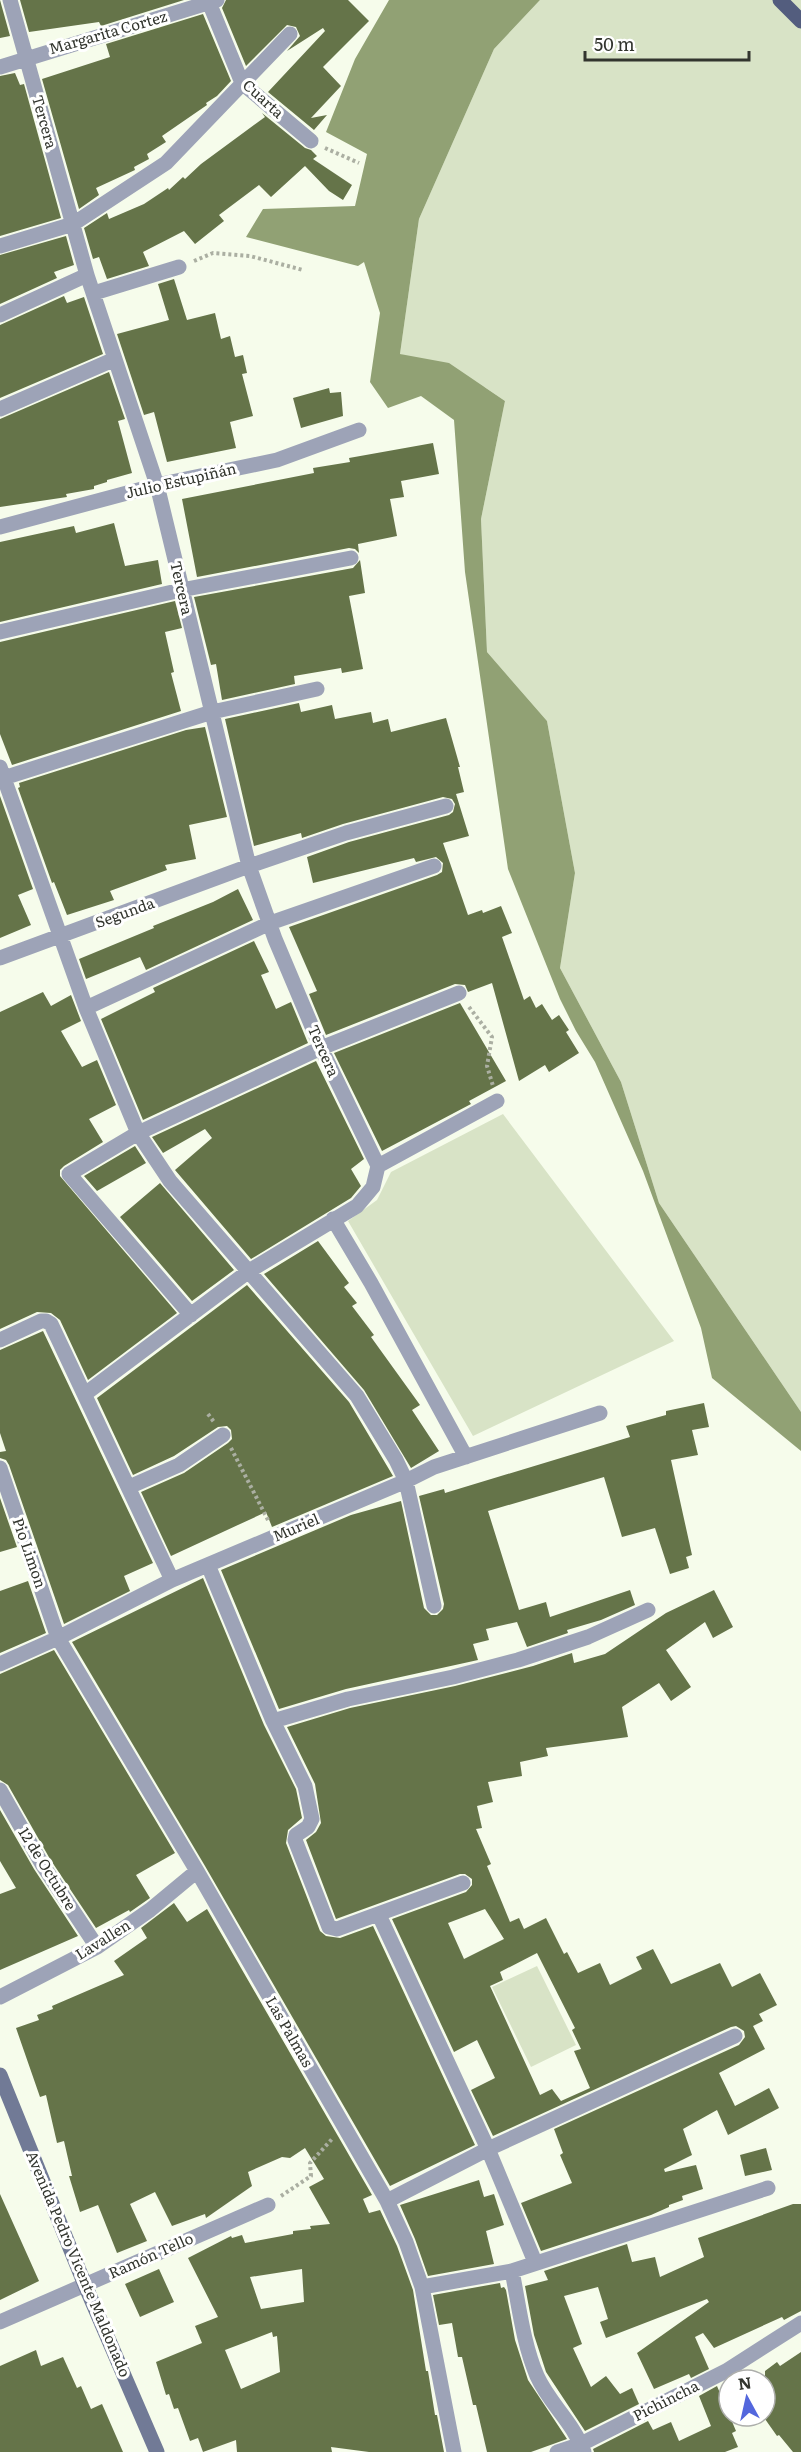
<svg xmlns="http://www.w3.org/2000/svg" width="801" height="2452" viewBox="0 0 801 2452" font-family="Literata,serif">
	<rect width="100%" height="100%" fill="#f6fceb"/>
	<path fill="#d8e3c6" d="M540 0H801V1412L659 1203 621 1082 560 968 575 873 547 721 487 652 481 519 505 401 486 388 400 354 419 219 494 49Z
		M503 1114 674 1341 473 1436 348 1221 377 1200 391 1172Z
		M537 1966 576 2045 531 2067 492 1987Z"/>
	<path fill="#91a174" d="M389 0H540L494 49 419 219 400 354 449 363 505 401 481 519 487 652 547 721 575 873 560 968 621 1082 659 1203 801 1412V1451L712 1378 701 1328 643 1171 595 1062 576 1031 560 999 508 869 465 572 454 420 421 396 388 408 370 382 380 313 364 262 358 266 246 237 263 209 355 206 367 154 326 132 355 59Z"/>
	<path fill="#657449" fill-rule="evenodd" d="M0 0 10 36 0 38Z
		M20 0H184L101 26 99 22 29 32Z
		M226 0H348L369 21 323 67 341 86 311 118 327 115 314 130 268 92 325 31 323 28 287 51 300 36 296 27 287 25 246 66 222 8Z
		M203 14 231 81 217 96 206 103 207 105 162 136 166 142 147 154 149 159 134 167 135 170 96 188 99 195 79 209 42 79 110 57 106 44Z
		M15 73 20 85 24 84 61 218 0 236V76Z
		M262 113 305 148 311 150 317 156 313 159 352 185 343 200 329 191 305 166 271 197 259 185 219 215 224 221 195 244 184 231 143 252 149 266 107 279 99 257 93 259 84 228 107 213 109 219 144 204 168 188 169 190 183 177 185 179 201 164 265 117Z
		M66 236 74 265 54 272 57 278 0 304V255Z
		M174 279 187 320 215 313 221 339 230 336 235 357 243 355 247 373 242 374 253 416 230 422 236 448 167 462 154 412 144 415 117 334 169 320 158 284Z
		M64 296 67 303 84 297 103 354 0 398V325Z
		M109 372 125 419 118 421 132 473 107 480V482L94 486V489L66 494 67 497 0 507V419Z
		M329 388 330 393 341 392 343 416 301 428 293 398Z
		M433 443 439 474 401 481 404 497 390 499 397 536 358 544 359 553 355 549 349 548 197 577 182 499 314 473 313 468 350 462 349 458Z
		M114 523 125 566 158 560 162 584 0 622V542L74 526 76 533Z
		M360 560 365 593 349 596 363 669 342 673 341 668 294 676 295 684 222 700 216 664 211 665 194 597 353 568Z
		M175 601 182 628 165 632 174 672 171 673 181 711 12 765 0 734V642Z
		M299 703 301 712 332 705 335 719 371 712 373 723 388 719 391 732 446 718 460 767H458L464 792 456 794 469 836 443 843 468 915 482 910 483 913 501 906 512 933 502 937 524 1000 530 996 536 1008 542 1004 552 1020 559 1015 569 1030 566 1032 579 1053 549 1072 545 1065 519 1081 492 983 468 992 465 985 455 984 326 1035 309 994 317 991 289 927 437 875 442 872 443 863 436 857 416 862 414 858 313 883 307 857 349 842 449 815 453 812 455 804 452 799 443 797 343 824 302 838 301 833 254 846 225 719Z
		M205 727 227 817 189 825 196 859 165 865 167 870 110 891 114 900 67 915 54 882 52 883 18 788 20 787 19 783 186 730Z
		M0 796 33 889 18 895 31 925 0 938Z
		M238 889 253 920 146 970 140 957 86 979 79 959 154 928 153 926 213 902Z
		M254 941 269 972 261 975 276 1009 291 1002 308 1043 143 1120 101 1019 155 992 153 988Z
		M43 992 51 1006 71 995 81 1021 61 1031 82 1067 97 1060 116 1105 89 1119 103 1142 64 1166 60 1170V1176L177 1313 88 1380 60 1320 51 1313 37 1312 0 1329V1012Z
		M460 1003 506 1081 469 1101 471 1104 382 1151 334 1053Z
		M316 1061 364 1159 351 1169 361 1186 351 1198 251 1259 175 1170 212 1138 205 1129 163 1153 152 1137Z
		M135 1146 146 1163 97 1191 84 1176Z
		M160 1183 234 1270 192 1301 120 1217Z
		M318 1241 349 1283 344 1287 357 1303 352 1306 374 1335 371 1337 420 1405 412 1410 439 1451 411 1468 364 1390 264 1274Z
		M247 1285 349 1402 393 1476 272 1527 266 1512 171 1556 141 1492 184 1473 228 1443 232 1439 231 1430 227 1426 218 1427 174 1456 133 1475 97 1398Z
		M43 1331 153 1563 124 1576 130 1591 64 1624 9 1465 6 1460 0 1458V1452L6 1451 0 1433V1350Z
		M704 1403 709 1427 692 1430 698 1455 671 1460 692 1555 686 1557 689 1568 670 1574 655 1528 622 1537 604 1477 488 1511 519 1610 546 1602 550 1617 630 1590 635 1605 601 1620 567 1630 568 1633 527 1647 517 1622 486 1629 489 1640 473 1644 478 1660 346 1689 279 1709 221 1570 351 1515 401 1501 424 1608 431 1615H437L443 1609 444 1604 419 1496 444 1489 445 1493 630 1437 626 1426 666 1415V1411Z
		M0 1498 17 1547 0 1552Z
		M203 1578 264 1725 296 1789 302 1818 288 1830 286 1843 320 1931 326 1936 340 1938 373 1926 475 2145 390 2186 205 1866 72 1642Z
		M28 1581 46 1633 0 1653V1591Z
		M714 1590 733 1627 713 1638 705 1622 666 1650 691 1687 671 1701 659 1683 622 1707 628 1737 546 1748 548 1756 520 1762 522 1776 488 1782 493 1802 477 1806 482 1828 476 1829 491 1864 487 1866 510 1922 519 1918 524 1929 546 1918 564 1954 567 1952 578 1973 600 1963 610 1985 642 1969 636 1957 653 1949 671 1984 720 1963 732 1987 760 1973 777 2005 759 2014 763 2021 753 2026 765 2049 719 2073 735 2106 769 2088 779 2108 728 2135 717 2110 683 2129 692 2155 664 2169 665 2172 696 2165 703 2189 682 2196 683 2200 669 2205V2207L651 2215 541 2251 521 2203 572 2183 560 2155 563 2153 554 2129 739 2045 745 2037 744 2031 736 2026 731 2027 493 2136 471 2090 495 2078 477 2040 454 2052 392 1919 466 1892 472 1885V1879L465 1874H460L336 1919 306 1840 316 1832 321 1823 315 1784 287 1727 350 1708 455 1686 533 1666 572 1653 574 1663 605 1654 666 1613ZM485 1909 504 1939 464 1959 448 1923ZM537 1953 575 2028 572 2030 581 2049 574 2051 590 2088 561 2101 552 2089 540 2095 490 1986 503 1980 500 1972Z
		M54 1650 175 1853 136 1875 150 1898 130 1912 129 1910 96 1928 50 1859 8 1785 0 1780V1674Z
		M0 1810 34 1869 78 1936 0 1970V1894L16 1888 0 1861Z
		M174 1903 187 1922 207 1909 372 2195 363 2199 369 2213 380 2210 397 2246 413 2290 426 2371H428L435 2415H437L444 2452H369L331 2447 332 2452H237L236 2440 203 2452 198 2438 190 2441 178 2408 174 2409 169 2394 166 2395 156 2362 202 2343 195 2326 218 2317 188 2258 231 2236 232 2238 242 2235 245 2243 293 2234V2231L311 2229 310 2226 330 2224 309 2187 324 2179 305 2148 290 2158 282 2157 248 2172 252 2186 206 2218 205 2214 172 2226 155 2192 130 2204 147 2241 117 2253 98 2205 80 2212 69 2176H72L64 2141 57 2143 46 2095 40 2097 16 2028 39 2020 37 2015 53 2009 52 2006 124 1975 114 1961 147 1938 141 1928ZM302 2269 304 2302 261 2309 250 2277ZM272 2332 273 2337 277 2336 280 2372 241 2389 225 2350Z
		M766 2148 772 2170 745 2176 740 2155Z
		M479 2180 484 2197 494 2194 504 2225 486 2231 494 2264 428 2276 415 2239 400 2205Z
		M0 2194 39 2281 0 2300Z
		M793 2204H801V2311L784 2320 782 2317 714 2348 703 2333 695 2337 709 2369 691 2378 689 2374 654 2389 637 2353 709 2302 707 2299 606 2338 600 2322 608 2319 598 2287 564 2296 582 2344 573 2348 591 2387 606 2376 620 2394 632 2388 639 2404 585 2431 546 2372 534 2335 525 2286 548 2280 544 2271 627 2244 632 2262 655 2257 660 2277 704 2257 698 2238Z
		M159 2269 174 2302 140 2317 125 2284Z
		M500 2283 501 2288 504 2287 506 2290 515 2340 528 2380 567 2439 531 2452H487L476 2405H473L462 2357H458L452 2323 439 2325 433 2295Z
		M36 2350 41 2366 63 2357 77 2388 81 2386 91 2409 102 2404 123 2452H0V2366Z
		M801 2352V2452H793L779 2435 777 2436 765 2419V2371L777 2362 780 2366Z
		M717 2386 736 2431 732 2433 738 2447 725 2452H594L593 2449 648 2421 653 2430 671 2422 679 2441 711 2426 699 2396Z"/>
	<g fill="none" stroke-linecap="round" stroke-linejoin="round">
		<path stroke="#abafa2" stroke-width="4" stroke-dasharray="3 3" stroke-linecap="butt" d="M325 148 359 163
			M194 261 213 253 250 256 303 270
			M469 1007 492 1037 487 1066 493 1086
			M208 1414 214 1422
			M231 1448 269 1522
			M281 2196 311 2176 310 2163 333 2138"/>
		<path stroke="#9da3b7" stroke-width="15" d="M10 0 87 275 157 485 249 866 275 939 321 1048 378 1166
			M208 0 242 83 311 141
			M0 67 217 0
			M0 246 73 224 166 163 290 34
			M94 293 179 267
			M0 315 87 275
			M0 409 115 359
			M0 527 157 485 277 460 359 430
			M0 632 181 590 351 558
			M0 767 86 1008 138 1133 170 1181 357 1396 396 1460 406 1481 434 1606
			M0 779 212 712 317 689
			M0 958 249 866 346 833 446 806
			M86 1008 270 923 434 866
			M333 1219 371 1283 466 1457
			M191 1315 69 1174 138 1133 321 1048 459 993
			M0 1340 41 1321H46L51 1324 172 1580
			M85 1394 249 1271 357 1206 373 1187 378 1166 497 1101
			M0 1468 58 1638 197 1871 387 2201 406 2242 422 2287 454 2452
			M129 1487 179 1465 223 1435
			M208 1565 273 1721 305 1786 312 1819 308 1827 296 1835 295 1840 329 1927 337 1929 463 1883
			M0 1664 58 1638 172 1580 406 1481 434 1467 600 1413
			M273 1721 348 1699 453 1677 518 1660 588 1637 648 1610
			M0 1790 42 1864 97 1947
			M379 1915 488 2149 535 2262
			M0 1997 97 1947 150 1910 197 1871
			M387 2201 488 2149 735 2036
			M512 2271C519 2306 523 2343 537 2376 549 2403 573 2422 584 2452
			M422 2287 512 2271 768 2188
			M0 2322 268 2205
			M557 2452 581 2444 726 2371 801 2323"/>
		<path stroke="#717a96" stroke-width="15" d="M0 2075 85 2285 157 2452"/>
		<path stroke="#535d7e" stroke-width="15" d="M780 0 801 21"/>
	</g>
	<g text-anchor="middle" stroke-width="6" stroke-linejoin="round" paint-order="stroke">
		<g font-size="15" fill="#32352e" stroke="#fff">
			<text transform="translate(108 33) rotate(-16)" y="5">Margarita Cortez</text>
			<text transform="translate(263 99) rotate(42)" y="5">Cuarta</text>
			<text transform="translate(44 122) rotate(74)" y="5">Tercera</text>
			<text transform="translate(181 481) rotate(-13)" y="5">Julio Estupiñán</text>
			<text transform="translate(181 588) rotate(77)" y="5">Tercera</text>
			<text transform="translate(125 913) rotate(-20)" y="5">Segunda</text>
			<text transform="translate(323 1051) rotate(66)" y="5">Tercera</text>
			<text transform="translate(296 1528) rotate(-23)" y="5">Muriel</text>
			<text transform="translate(29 1553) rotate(71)" y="5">Pio Limon</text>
			<text transform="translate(47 1869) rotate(58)" y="5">12 de Octubre</text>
			<text transform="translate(103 1940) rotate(-32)" y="5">Lavallen</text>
			<text transform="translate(289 2032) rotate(60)" y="5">Las Palmas</text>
			<text transform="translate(151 2256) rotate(-24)" y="5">Ramón Tello</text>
			<text transform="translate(78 2264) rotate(67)" y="5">Avenida Pedro Vicente Maldonado</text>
			<text transform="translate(666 2401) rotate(-27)" y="5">Pichincha</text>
		</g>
	</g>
	<g transform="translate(747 2398) rotate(352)"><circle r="28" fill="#ffffff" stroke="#adaeab" stroke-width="1.5"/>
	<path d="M0-4.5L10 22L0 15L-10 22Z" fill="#5367dd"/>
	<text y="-9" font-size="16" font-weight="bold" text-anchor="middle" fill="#32352e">N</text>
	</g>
	<path d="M585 51v9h164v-9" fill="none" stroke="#32352e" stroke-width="3"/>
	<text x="594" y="51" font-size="18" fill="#32352e" stroke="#ffffff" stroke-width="4.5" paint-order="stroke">50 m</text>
</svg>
